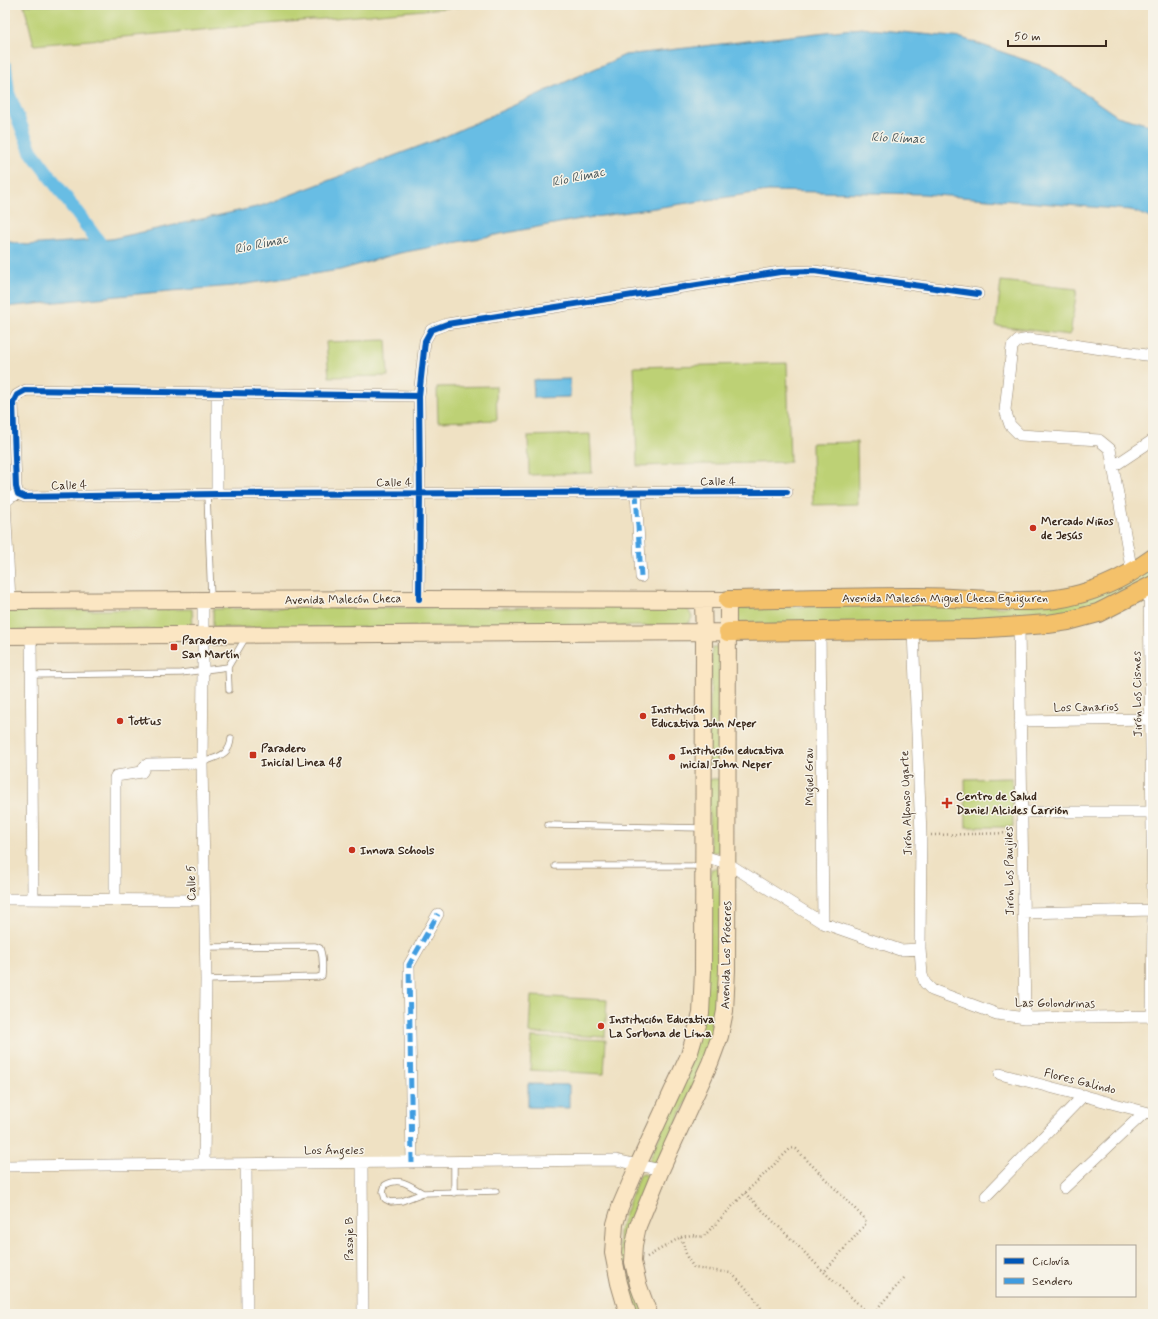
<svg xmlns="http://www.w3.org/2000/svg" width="1158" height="1319" viewBox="0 0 1158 1319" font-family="Mynerve,sans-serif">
	<rect width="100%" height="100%" fill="#f7f3e8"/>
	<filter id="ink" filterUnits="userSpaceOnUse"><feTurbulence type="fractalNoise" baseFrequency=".025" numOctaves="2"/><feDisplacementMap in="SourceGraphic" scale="8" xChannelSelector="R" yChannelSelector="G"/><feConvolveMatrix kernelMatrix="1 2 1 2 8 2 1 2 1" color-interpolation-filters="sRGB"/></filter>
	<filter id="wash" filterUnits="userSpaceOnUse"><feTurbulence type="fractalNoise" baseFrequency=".012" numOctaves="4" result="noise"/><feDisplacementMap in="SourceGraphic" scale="16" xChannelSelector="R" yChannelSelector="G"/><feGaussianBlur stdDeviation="0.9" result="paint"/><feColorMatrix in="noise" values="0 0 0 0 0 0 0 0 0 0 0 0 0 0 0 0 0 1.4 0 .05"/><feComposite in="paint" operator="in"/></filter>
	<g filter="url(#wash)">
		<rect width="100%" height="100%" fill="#efe1c3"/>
		<path fill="#bdd175" stroke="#7c7e4a" d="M24 5H479L34 45Z
			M1001 281 1077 289 1070 335 996 326Z
			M386 340 388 376 329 377 326 342Z
			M787 363 790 462 637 466 634 367Z
			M496 386 497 420 438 422 437 387Z
			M590 434 592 473 529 475 528 436Z
			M857 442 858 504 813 505 812 443Z
			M1153 565V579L1101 606 1031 621 739 626 734 619 736 608 926 604 1003 607Z
			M681 605 688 609 692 617 689 623 682 626 213 628V609L311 607 501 608Z
			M192 609 193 629 5 631V611Z
			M712 647H721V763L718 767H712L708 763Z
			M1012 778 1013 827H966L965 779Z
			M712 779H720L721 851 718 852H710L708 781Z
			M717 868 720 872V982L718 1008 708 1054 658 1163H654L649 1161 692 1059 711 869Z
			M531 996 607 1000 605 1037 529 1033Z
			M532 1037 606 1040 604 1074 530 1070Z
			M644 1174 649 1176 650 1181 629 1262 646 1314H632L619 1262V1230L639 1175Z"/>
		<path fill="#68bde4" stroke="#527481" d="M861 28 962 38 1048 68 1117 116 1153 126V219L1131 210 922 194 768 191 575 220 400 253 340 270 233 286 159 292 5 307V241L26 245 111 239 261 206 444 137 625 55Z
			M570 379V397L534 398 533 380Z
			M528 1084 569 1085V1108L528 1107Z"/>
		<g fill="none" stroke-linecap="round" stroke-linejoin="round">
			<path stroke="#68bde4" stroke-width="14" d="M5 67 8 93 31 151 109 256"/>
		</g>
	</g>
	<g filter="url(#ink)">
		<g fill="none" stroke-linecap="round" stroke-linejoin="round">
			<defs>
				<path id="lane" d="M207 494 211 598
					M31 675 181 673 228 667
					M229 690 228 667 246 637
					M202 763C216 756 230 757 231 738
					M548 825 703 828
					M555 866H702
					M205 947 315 946 320 948C323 957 323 967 322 976L318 977 206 980
					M423 1193C410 1186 400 1176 385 1185L383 1192 385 1199 391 1202 402 1201 423 1193 496 1191
					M454 1193V1162"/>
				<path id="street" d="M419 396 26 390 17 395 13 403 16 487 18 494 25 497 217 494 787 492
					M1114 466 1153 440
					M636 492 641 577
					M217 494V393
					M1132 573 1110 449 1099 440 1020 435 1010 425 1005 410 1012 347 1018 341 1029 339 1153 356
					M1149 587 1153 910 1152 1017
					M419 599 420 493 419 396 425 341 431 330 447 324 780 272 814 271 978 294
					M10 601 5 502 11 497 18 494
					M203 601V670L202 763 206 980 204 1165
					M1019 627 1025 1018
					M913 630 921 835 920 949 922 975 925 983 932 990 997 1014 1025 1018 1153 1016
					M820 631 823 923
					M31 636 33 899
					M1020 721 1153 719
					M1022 812H1151
					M703 856 727 863 823 923 900 950 920 949
					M5 899 204 900
					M115 900V778L116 776 142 772 145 766 148 764 202 763
					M1023 913 1153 910
					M1000 1074 1153 1114
					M362 1163 363 1314
					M412 1163 409 965 438 914
					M246 1164 247 1314
					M5 1166 616 1160 661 1170
					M1064 1188 1145 1112
					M986 1196 1084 1095"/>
				<path id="secondary" d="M5 601 419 599 728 600 727 970 725 1011 720 1036 710 1063 661 1170 638 1226 634 1245 633 1262 638 1284 649 1314
					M5 636 728 632
					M628 1314 619 1283 613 1253 615 1224 620 1207 638 1165 689 1055 701 1014 703 971 704 641 703 600"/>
				<path id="primary" d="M728 600C790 599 852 597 914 597 961 596 1009 605 1056 599 1092 594 1124 579 1153 558
					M728 632 974 629 1048 624 1068 621 1098 613 1153 585"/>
			</defs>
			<use href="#lane" stroke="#958670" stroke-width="7"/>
			<use href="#street" stroke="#958670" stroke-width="12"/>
			<use href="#secondary" stroke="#958670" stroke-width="18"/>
			<use href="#primary" stroke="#958670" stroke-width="20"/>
			<path stroke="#958670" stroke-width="2.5" stroke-dasharray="1 3" stroke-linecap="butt" d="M931 835 1012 833
				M745 1193 824 1272 869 1314
				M681 1237 692 1235 699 1237 704 1236 745 1193 790 1149 793 1148 796 1149 865 1219 866 1223 864 1226 824 1272
				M647 1257 681 1237 687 1257 694 1268 731 1273 751 1293 765 1314
				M871 1314 874 1312 905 1277"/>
			<use href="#lane" stroke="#fff" stroke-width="5.5"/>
			<use href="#street" stroke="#fff" stroke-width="11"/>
			<use href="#secondary" stroke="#fbe6c3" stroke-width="16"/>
			<use href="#primary" stroke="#f4c16a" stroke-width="18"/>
			<path stroke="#3f9ce0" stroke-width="5" stroke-dasharray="10 5" stroke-linecap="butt" d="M636 492 641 577
				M412 1163 409 965 438 914"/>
			<defs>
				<path id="cycleway" d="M419 396 26 390 17 395 13 403 16 487 18 494 25 497 217 494 787 492
					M419 599 420 493 419 396 425 341 431 330 447 324 780 272 814 271 978 294"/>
			</defs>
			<use href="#cycleway" stroke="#f7f3e8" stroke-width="8"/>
			<use href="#cycleway" stroke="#0057b8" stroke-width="6"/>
		</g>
	</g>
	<g fill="#c8321e" stroke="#f7f3e8" stroke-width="1.5">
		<circle cx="1033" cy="528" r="4"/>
		<rect x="170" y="643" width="8" height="8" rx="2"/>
		<circle cx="643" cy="716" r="4"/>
		<circle cx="120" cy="721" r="4"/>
		<rect x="249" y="751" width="8" height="8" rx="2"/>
		<circle cx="672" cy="757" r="4"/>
		<path d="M945 797h4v4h4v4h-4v4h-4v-4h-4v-4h4z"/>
		<circle cx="352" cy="850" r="4"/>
		<circle cx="601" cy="1026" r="4"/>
	</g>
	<g text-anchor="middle" stroke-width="3" stroke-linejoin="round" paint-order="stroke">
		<g font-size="12" fill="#3b2a1e" stroke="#f7f3e8">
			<text x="718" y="485">Calle 4</text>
			<text x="394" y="486">Calle 4</text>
			<text transform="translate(69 485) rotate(-1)" y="4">Calle 4</text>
			<text x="945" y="602">Avenida Malecón Miguel Checa Eguiguren</text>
			<text transform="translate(343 599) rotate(-1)" y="4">Avenida Malecón Checa</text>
			<text transform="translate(1137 694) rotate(-91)" y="4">Jirón Los Cisnes</text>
			<text transform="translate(1086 707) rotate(-1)" y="4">Los Canarios</text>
			<text transform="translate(809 777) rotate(-91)" y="4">Miguel Grau</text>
			<text transform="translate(906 803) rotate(-92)" y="4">Jirón Alfonso Ugarte</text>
			<text transform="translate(1009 871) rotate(-91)" y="4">Jirón Los Paujiles</text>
			<text transform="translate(191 883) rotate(-91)" y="4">Calle 5</text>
			<text transform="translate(726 955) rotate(-89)" y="4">Avenida Los Próceres</text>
			<text transform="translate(1055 1003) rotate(1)" y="4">Las Golondrinas</text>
			<text transform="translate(1080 1081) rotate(14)" y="4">Flores Galindo</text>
			<text x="334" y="1154">Los Ángeles</text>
			<text transform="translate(349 1239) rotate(-90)" y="4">Pasaje B</text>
		</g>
		<g font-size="12" font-weight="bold" fill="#3b2a1e" stroke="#f7f3e8" text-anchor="start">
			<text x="1041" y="525">Mercado Niños<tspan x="1041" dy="14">de Jesús</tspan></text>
			<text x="182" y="644">Paradero<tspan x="182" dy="14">San Martín</tspan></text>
			<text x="651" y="713">Institución<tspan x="651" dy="14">Educativa John Neper</tspan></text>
			<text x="128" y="725">Tottus</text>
			<text x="261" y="752">Paradero<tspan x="261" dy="14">Inicial Linea 48</tspan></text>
			<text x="680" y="754">Institución educativa<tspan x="680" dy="14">inicial John Neper</tspan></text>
			<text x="956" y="800">Centro de Salud<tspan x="956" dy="14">Daniel Alcides Carrión</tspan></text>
			<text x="360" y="854">Innova Schools</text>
			<text x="609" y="1023">Institución Educativa<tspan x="609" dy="14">La Sorbona de Lima</tspan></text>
		</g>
		<g font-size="13" font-style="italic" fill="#485659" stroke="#f7f3e8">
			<text transform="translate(898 137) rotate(2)" y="5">Río Rímac</text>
			<text transform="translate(578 176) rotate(-12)" y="5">Río Rímac</text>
			<text transform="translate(261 243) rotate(-12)" y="5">Río Rímac</text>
		</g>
	</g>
	<rect width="1158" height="1319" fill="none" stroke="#f7f3e8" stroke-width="20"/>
	<rect x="996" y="1245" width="140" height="52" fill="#f7f3e8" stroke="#aca397"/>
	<rect x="1004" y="1258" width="20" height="6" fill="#0057b8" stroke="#aca397"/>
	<text x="1032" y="1265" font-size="12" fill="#3b2a1e">Ciclovía</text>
	<rect x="1004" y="1278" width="20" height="6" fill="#3f9ce0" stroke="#aca397"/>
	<text x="1032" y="1285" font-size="12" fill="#3b2a1e">Sendero</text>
	<path d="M1008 40v6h98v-6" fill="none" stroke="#3b2a1e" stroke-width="2"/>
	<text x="1014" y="40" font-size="12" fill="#3b2a1e" stroke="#f7f3e8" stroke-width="3" paint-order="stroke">50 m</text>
</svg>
